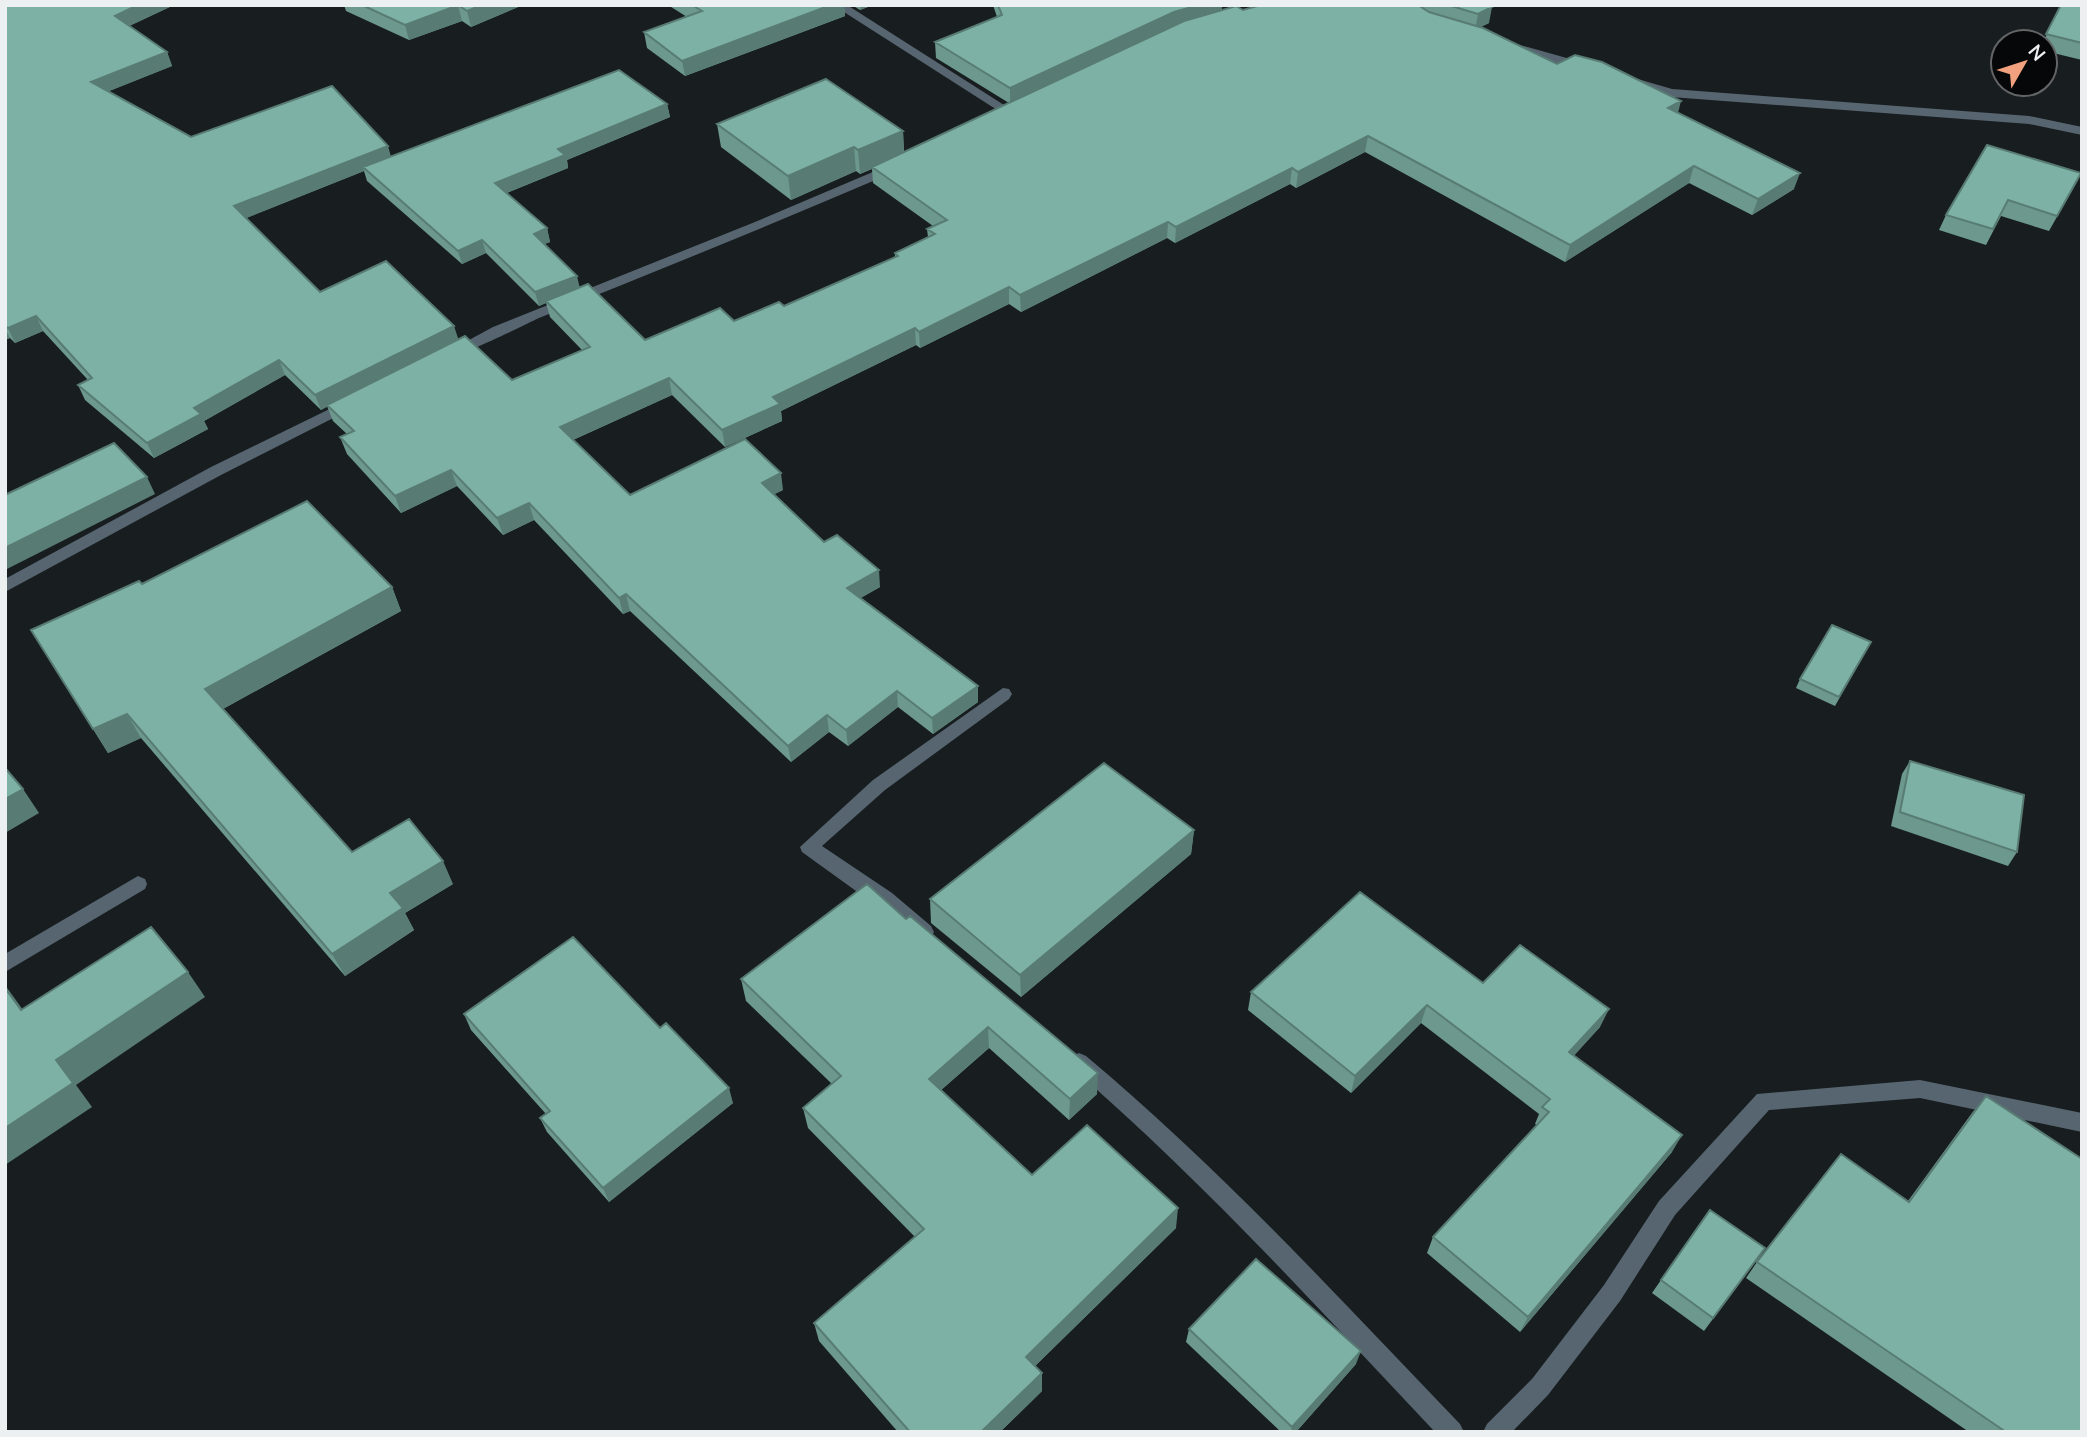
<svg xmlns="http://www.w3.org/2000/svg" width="2087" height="1437" viewBox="0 0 2087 1437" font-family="Mulish,sans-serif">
	<rect width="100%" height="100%" fill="#181e1f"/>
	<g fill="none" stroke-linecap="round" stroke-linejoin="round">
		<path fill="#576571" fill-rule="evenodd" d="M833 5H847L1015 112 1005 115Z
			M1513 43 1588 64 1590 67 1584 71 1509 49V45Z
			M1631 77 1672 89 2029 116 2082 127V135L2029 124 1671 97 1627 84V78Z
			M894 163 900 167 899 170C780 221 660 270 539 318 524 325 457 359 447 356L445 353 493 327 755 222Z
			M352 398 357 400 359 403 357 406 221 475 5 592V579L211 467Z
			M1003 688 1009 689 1012 694 1009 699 885 790 822 846 892 893 931 926 934 932 931 938 924 940 802 852 800 847 873 780Z
			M138 876 145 879 147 884 145 889 5 972V954Z
			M1079 1053 1086 1056C1220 1168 1339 1298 1460 1424L1464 1432H1435C1318 1308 1202 1180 1072 1068L1069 1062 1072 1056Z
			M1920 1080 2082 1113V1132L1920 1098 1769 1110 1675 1215 1620 1301 1548 1395 1512 1432H1483L1487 1424 1532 1379 1604 1285 1659 1201 1757 1094Z"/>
	</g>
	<path fill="#6c988e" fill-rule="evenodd" d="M5 5H174L129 26 167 52 172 66 109 91 191 137 391 157 667 104 670 117 567 160 568 168 507 193 547 228 550 242 544 244 580 287 645 340 734 321 784 306 895 257V253L928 237 927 229 933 226 873 183 872 169 860 174 856 171 791 200 721 147 717 124 903 131 904 152 1009 103 936 58 935 42 997 17 993 5H1222V10H1243L1261 5H1488L1489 23 1480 27 1557 64 1678 113 1794 189 1752 215 1689 183 1565 262 1365 152 1296 188 1290 184 1175 243 1167 238 1021 312 1009 304 920 348 916 345 781 411 782 421 725 447 672 395 573 440 630 495 783 490 774 494 824 542 880 587 860 598 978 686V702L933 734 898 707 848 746 829 732 791 762 630 611 623 614 534 520 503 535 457 486 401 513 347 454 340 437 347 434 333 421 327 406 321 410 285 375 204 421 208 429 154 458 85 400 78 385 88 380 43 331 15 343 10 338 5 340ZM364 171 367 181 462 264 486 253 539 306 546 303 550 317 582 350 512 380 458 339 320 292 246 218Z
		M344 5H523L471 27 462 21 409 40 346 11Z
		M668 5H844L845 16 685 76 647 48 644 32 687 17Z
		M852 5H873L860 10Z
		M2057 5H2082V60L2045 51V42H2043L2061 7Z
		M2081 173 2049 231 2001 216 1986 245 1939 230 1946 215Z
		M142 584 392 587 401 611 223 709 352 852 453 884 405 913 414 930 345 976 141 738 108 753 31 630Z
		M1866 651 1835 706 1796 688 1800 679Z
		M1910 761 2017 852 2008 866 1891 826 1902 774Z
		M1194 830 1191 854 1021 997 931 923 930 899Z
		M867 884 1097 1094 1069 1120 989 1048 941 1090 1032 1175 1176 1228 1035 1366 1042 1373V1391L1000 1432H898L819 1341 814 1323 915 1237 808 1128 803 1108 832 1084 746 1001 741 979Z
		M1483 983 1600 1027 1574 1055 1672 1152 1520 1332 1427 1253 1433 1237 1537 1125 1535 1124 1539 1114 1421 1023 1351 1093 1248 1010 1251 992Z
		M464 1014 660 1028 733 1103 609 1202 547 1132 540 1118 546 1114 471 1030Z
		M1986 1096 2082 1432H1969L1746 1278 1757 1262 1908 1201 1972 1113Z
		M1765 1248 1704 1331 1652 1293 1661 1280Z
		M1189 1329 1356 1364 1296 1432H1281L1186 1342Z"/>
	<path fill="#587c74" d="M138 5H174L121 30 115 16Z
		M458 5 462 21 409 40 405 25Z
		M482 5H523L471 27 467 11Z
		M831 5H844L845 16 685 76 682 61Z
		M860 5H873L860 10Z
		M1199 5H1222V14L1010 104V88L1174 12Z
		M1492 7 1489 23 1475 30 1478 14Z
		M167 52 172 66 97 96 91 82Z
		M1681 101 1677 117 1668 108Z
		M667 104 670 117 567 160 568 168 499 196 495 183 558 149Z
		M903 131 904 155 860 174 858 150Z
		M1368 136 1365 152 1296 188 1298 172Z
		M388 146 392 160 363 167 364 171 239 221 234 206Z
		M854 147 856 171 791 200 788 176Z
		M1694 166 1689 183 1565 262 1570 245Z
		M1292 168 1290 184 1175 243 1176 227Z
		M1800 173 1794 189 1752 215 1758 199Z
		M2081 173 2073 189 2049 231 2057 216Z
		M1168 222 1167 238 1021 312 1020 295Z
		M547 228 550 242 537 247 534 234Z
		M482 240 486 253 462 264 458 251Z
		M577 276 580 289 546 301V303L539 306 535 292Z
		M1009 287V304L920 348 919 332Z
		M36 316 43 331 15 343 8 328Z
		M454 326 459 341 321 410 315 395Z
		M915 328 916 345 781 411 782 421 725 447 722 430 773 397Z
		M5 329 10 338 5 340Z
		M279 360 285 375 204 421 208 429 154 458 147 443 194 408Z
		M669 378 672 395 564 444 560 427Z
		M451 470 457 486 401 513 395 496Z
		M781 473 783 490 765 499 762 483Z
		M147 477 155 494 5 570V548Z
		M529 503 534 520 503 535 497 518Z
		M879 570 880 587 849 605 847 588Z
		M392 587 401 611 217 712 205 689Z
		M626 594 630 611 623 614 619 598Z
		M978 686V702L933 734 932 718Z
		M897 691 898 707 848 746 846 730Z
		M127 714 141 738 108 753 93 729Z
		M827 715 829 732 791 762 788 746Z
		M23 789 39 813 5 833V799Z
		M1194 830 1191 854 1021 997 1020 975Z
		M443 861 453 884 405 913 414 930 345 976 332 954 390 893Z
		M188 972 205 997 76 1085 92 1107 5 1165V1128L56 1060Z
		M5 985 41 1035 21 1010 5 988Z
		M1427 1005 1421 1023 1351 1093 1355 1076Z
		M1609 1009 1600 1027 1562 1069 1569 1052Z
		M988 1027 989 1048 931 1099 929 1079Z
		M1098 1073 1097 1094 1069 1120 1070 1099Z
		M729 1088 733 1103 609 1202 603 1188Z
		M1682 1135 1672 1152 1520 1332 1528 1317Z
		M1178 1208 1176 1228 1027 1374 1026 1357Z
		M1361 1351 1356 1364 1296 1432H1291L1292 1427Z
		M1042 1373V1391L1000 1432H981Z"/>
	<path fill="#7eb1a5" stroke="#587c74" stroke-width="2" d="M5 5H138L115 16 167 52 91 82 191 137 332 86 388 146 234 206 320 292 386 261 454 326 315 395 279 360 194 408 201 414 147 443 78 385 92 378 36 316 8 328 5 326Z
		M362 5H482L467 11 458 5 405 25Z
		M692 5H831L682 61 644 32 702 11Z
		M998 5H1199L1174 12 1010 88 935 42 1002 15Z
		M1261 5H1418L1429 12 1483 28 1557 64 1575 55 1602 62 1681 101 1668 108 1800 173 1758 199 1694 166 1570 245 1368 136 1298 172 1292 168 1176 227 1168 222 1020 295 1009 287 919 332 915 328 773 397 780 404 722 430 669 378 560 427 630 495 745 439 781 473 762 483 824 542 837 535 879 570 847 588 978 686 932 718 897 691 846 730 827 715 788 746 626 594 619 598 529 503 497 518 451 470 395 496 340 437 354 431 327 405 465 336 512 380 590 347 546 301 588 284 645 340 720 308 734 321 779 302 784 306 898 256 895 253 935 234 927 229 947 220 872 167 1184 21 1236 6 1243 10Z
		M1448 5H1488L1492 7 1478 14Z
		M2061 5H2082V43L2046 34Z
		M619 70 667 104 558 149 565 155 495 183 547 228 534 234 577 276 535 292 482 240 458 251 363 167Z
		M826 79 903 131 858 150 854 147 788 176 717 124Z
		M1987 145 2081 173 2057 216 2008 200 1993 229 1946 215Z
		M114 443 147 477 5 548V495Z
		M307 501 392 587 205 689 352 852 409 819 443 861 390 893 403 908 332 954 127 714 93 729 31 630 139 581 142 584Z
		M1832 625 1871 642 1839 697 1800 679Z
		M1910 761 2024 795 2017 852 1900 812Z
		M1104 763 1194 830 1020 975 930 899Z
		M5 768 23 789 5 799Z
		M867 884 906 919 910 916 1098 1073 1070 1099 988 1027 929 1079 1032 1175 1087 1125 1178 1208 1026 1357 1042 1373 981 1432H910L814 1323 924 1229 803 1108 841 1076 741 979Z
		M1360 892 1483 983 1520 945 1609 1009 1569 1052 1682 1135 1528 1317 1433 1237 1549 1112 1542 1107 1550 1099 1427 1005 1355 1076 1251 992Z
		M151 927 188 972 56 1060 73 1083 5 1128V988L21 1010Z
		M573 937 660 1028 666 1023 729 1088 603 1188 540 1118 550 1111 464 1014Z
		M1986 1096 2082 1159V1432H2006L1757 1262 1841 1154 1909 1202Z
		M1710 1210 1765 1248 1713 1318 1661 1280Z
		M1256 1259 1361 1351 1292 1427 1189 1329Z"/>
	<rect width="2087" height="1437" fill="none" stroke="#edf0f1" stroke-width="14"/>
	<g transform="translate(2024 63) rotate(51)"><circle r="33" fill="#060708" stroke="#626465" stroke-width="2"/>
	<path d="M0-5L12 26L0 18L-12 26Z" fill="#f1a17d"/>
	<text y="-10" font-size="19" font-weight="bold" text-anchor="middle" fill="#edf0f1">N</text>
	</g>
</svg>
